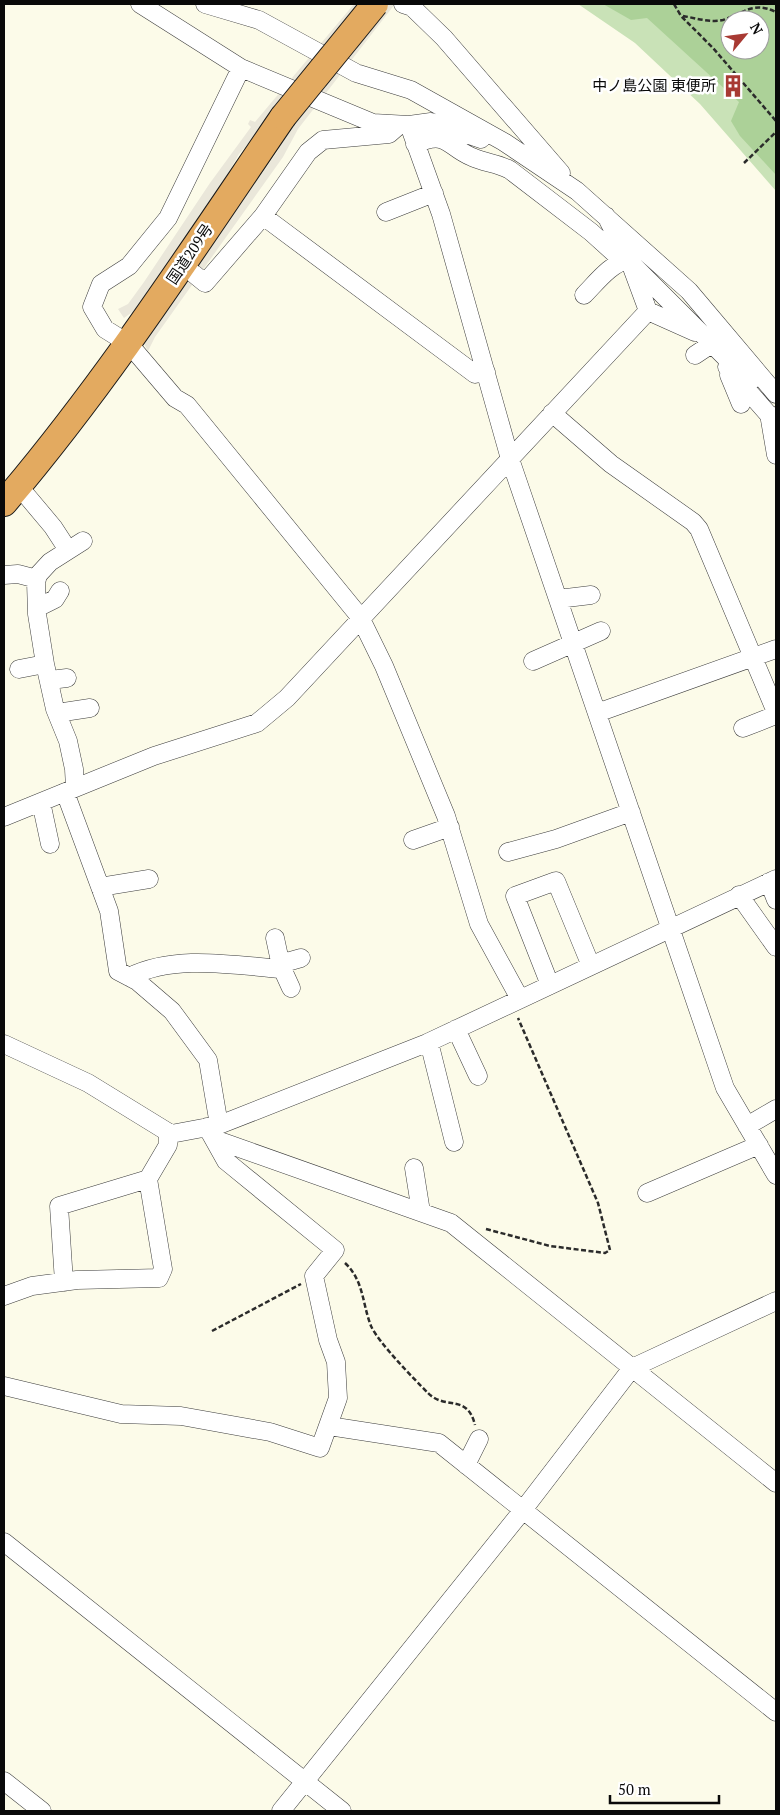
<svg xmlns="http://www.w3.org/2000/svg" width="780" height="1815" viewBox="0 0 780 1815" font-family="'PT Serif','Noto Sans JP',serif">
	<rect width="100%" height="100%" fill="#fcfbe9"/>
	<path fill="#c9e2b7" fill-rule="evenodd" d="M578 4H776V191L700 104 635 43ZM730 20H760V50H730Z"/>
	<path fill="#acd198" fill-rule="evenodd" d="M603 4H776V175L740 136 731 121 739 102 647 18 631 20ZM730 20H760V50H730Z"/>
	<path fill="#eae7da" d="M354 4H364L282 105 239 154 218 191 138 308 124 318 118 309 128 304 144 282 210 183 251 127 248 124 250 120 255 122Z
		M385 4H395L298 129 283 157 155 337 148 351 143 342 277 152 292 122Z"/>
	<g fill="none" stroke-linecap="round" stroke-linejoin="round">
		<defs>
			<path id="minor" d="M140 4 241 68 373 123 409 125 431 122 481 139
				M205 4 259 20 356 73 411 90 504 142 577 191 689 291 776 394
				M403 4 412 7 444 38 561 173
				M241 68 168 218 129 266 101 284 92 307 105 329 129 344 175 398 187 405 360 617 384 666 446 816 479 924 520 999
				M409 125 441 214 510 459 725 1088 776 1175
				M415 144C448 130 446 146 472 157 485 163 498 163 510 170L591 232 623 261
				M386 212 434 193
				M263 216 475 374 486 372
				M194 274 205 283 263 216 308 152 323 140 389 134 397 127
				M584 295C595 284 612 262 628 260L726 358 756 378
				M648 311 695 332
				M695 355 713 343
				M727 367 776 423
				M729 375 741 404
				M552 413 611 464 693 522 699 529 776 712
				M769 414 776 455
				M27 496 53 527 68 550
				M4 575 18 574 37 579
				M558 599 591 595
				M37 608 55 599 60 591
				M533 661 601 631
				M19 669 45 664
				M50 680 67 678
				M57 713 90 708
				M597 713 776 649
				M743 728 776 715
				M75 788 74 769 68 741 55 709 45 664 37 614 36 582 38 575 50 562 83 541
				M65 792 109 911 118 971 137 981 172 1011 208 1060 219 1125
				M41 802 50 844
				M4 817 154 756 257 723 287 698 648 311 631 265 606 216
				M413 840 450 827
				M508 852 556 839 631 812
				M769 882 776 900
				M100 887 149 879
				M739 895 776 947
				M275 938 281 966 291 988
				M280 964 301 958
				M129 977C175 954 232 965 282 969
				M550 985 515 896 556 881 591 966
				M456 1029 478 1076
				M429 1042 454 1142
				M4 1044 88 1083 171 1134 219 1125 427 1043 776 879
				M747 1126 776 1109
				M214 1139 451 1223 776 1483
				M414 1168 421 1212
				M647 1193 759 1145
				M64 1282 59 1206 148 1179 168 1145V1132
				M4 1296 32 1286 77 1280 159 1278 163 1269 148 1179
				M4 1386 121 1414 181 1416 270 1432 320 1448 338 1398 336 1362 328 1340 314 1276 335 1250 226 1161 207 1127
				M329 1426 439 1443 776 1712
				M466 1465 479 1439
				M4 1542 342 1811
				M4 1781 42 1811
				M281 1811 523 1510 632 1368 776 1301"/>
			<path id="highway" d="M4 503C107 382 193 249 283 117"/>
		</defs>
		<use href="#minor" stroke="#3c3c3c" stroke-width="19"/>
		<use href="#highway" stroke="#1a1a1a" stroke-width="28"/>
		<path stroke="#2b2b2b" stroke-width="2.5" stroke-dasharray="5 2.5" stroke-linecap="butt" d="M674 4 681 16 713 48 776 121
			M683 16C695 18 711 23 723 20 744 13 753 1 776 12
			M744 163 776 132
			M486 1229 550 1246 605 1253 610 1250 598 1203 518 1018
			M345 1263C364 1281 362 1303 371 1326 378 1342 414 1379 428 1393 446 1411 467 1393 475 1425
			M212 1331 301 1284"/>
		<use href="#minor" stroke="#fff" stroke-width="18"/>
		<use href="#highway" stroke="#e3aa60" stroke-width="26"/>
		<defs>
			<path id="highway-bridge" d="M283 117 375 4"/>
		</defs>
		<use href="#highway-bridge" stroke="#1a1a1a" stroke-width="28" stroke-linecap="butt"/>
		<use href="#highway-bridge" stroke="#e3aa60" stroke-width="26"/>
	</g>
	<defs>
		<symbol id="building-bare" viewBox="-9 -9 18 18"><path d="M-4-6H4V6H1V3H-1V6H-4ZM-2.5-4.3h1.7v1.8h-1.7ZM.8-4.3h1.7v1.8H.8ZM-2.5-1h1.7V.8h-1.7ZM.8-1h1.7V.8H.8Z" fill="#a83a33" stroke="#fff" stroke-width="2.5" paint-order="stroke"/></symbol>
	</defs>
	<g fill-rule="evenodd">
		<use href="#building-bare" x="717" y="70" width="32" height="32"/>
	</g>
	<g text-anchor="middle" stroke-width="5" stroke-linejoin="round" paint-order="stroke">
		<g font-size="15" fill="#090909" stroke="#fff" text-anchor="end">
			<text x="716" y="91">中ノ島公園 東便所</text>
		</g>
		<g font-size="15" fill="#090909" stroke="#fff">
			<text transform="translate(190 254) rotate(-56)" y="5">国道209号</text>
		</g>
	</g>
	<rect width="780" height="1815" fill="none" stroke="#090909" stroke-width="10"/>
	<g transform="translate(745 35) rotate(61)"><circle r="24" fill="#ffffff" stroke="#9d9d9d"/>
	<path d="M0-4L9 19L0 12L-9 19Z" fill="#a83a33"/>
	<text y="-8" font-size="14" font-weight="bold" text-anchor="middle" fill="#090909">N</text>
	</g>
	<path d="M610 1795v8h109v-8" fill="none" stroke="#090909" stroke-width="2.5"/>
	<text x="618" y="1795" font-size="15" fill="#090909" stroke="#ffffff" stroke-width="4" paint-order="stroke">50 m</text>
</svg>
